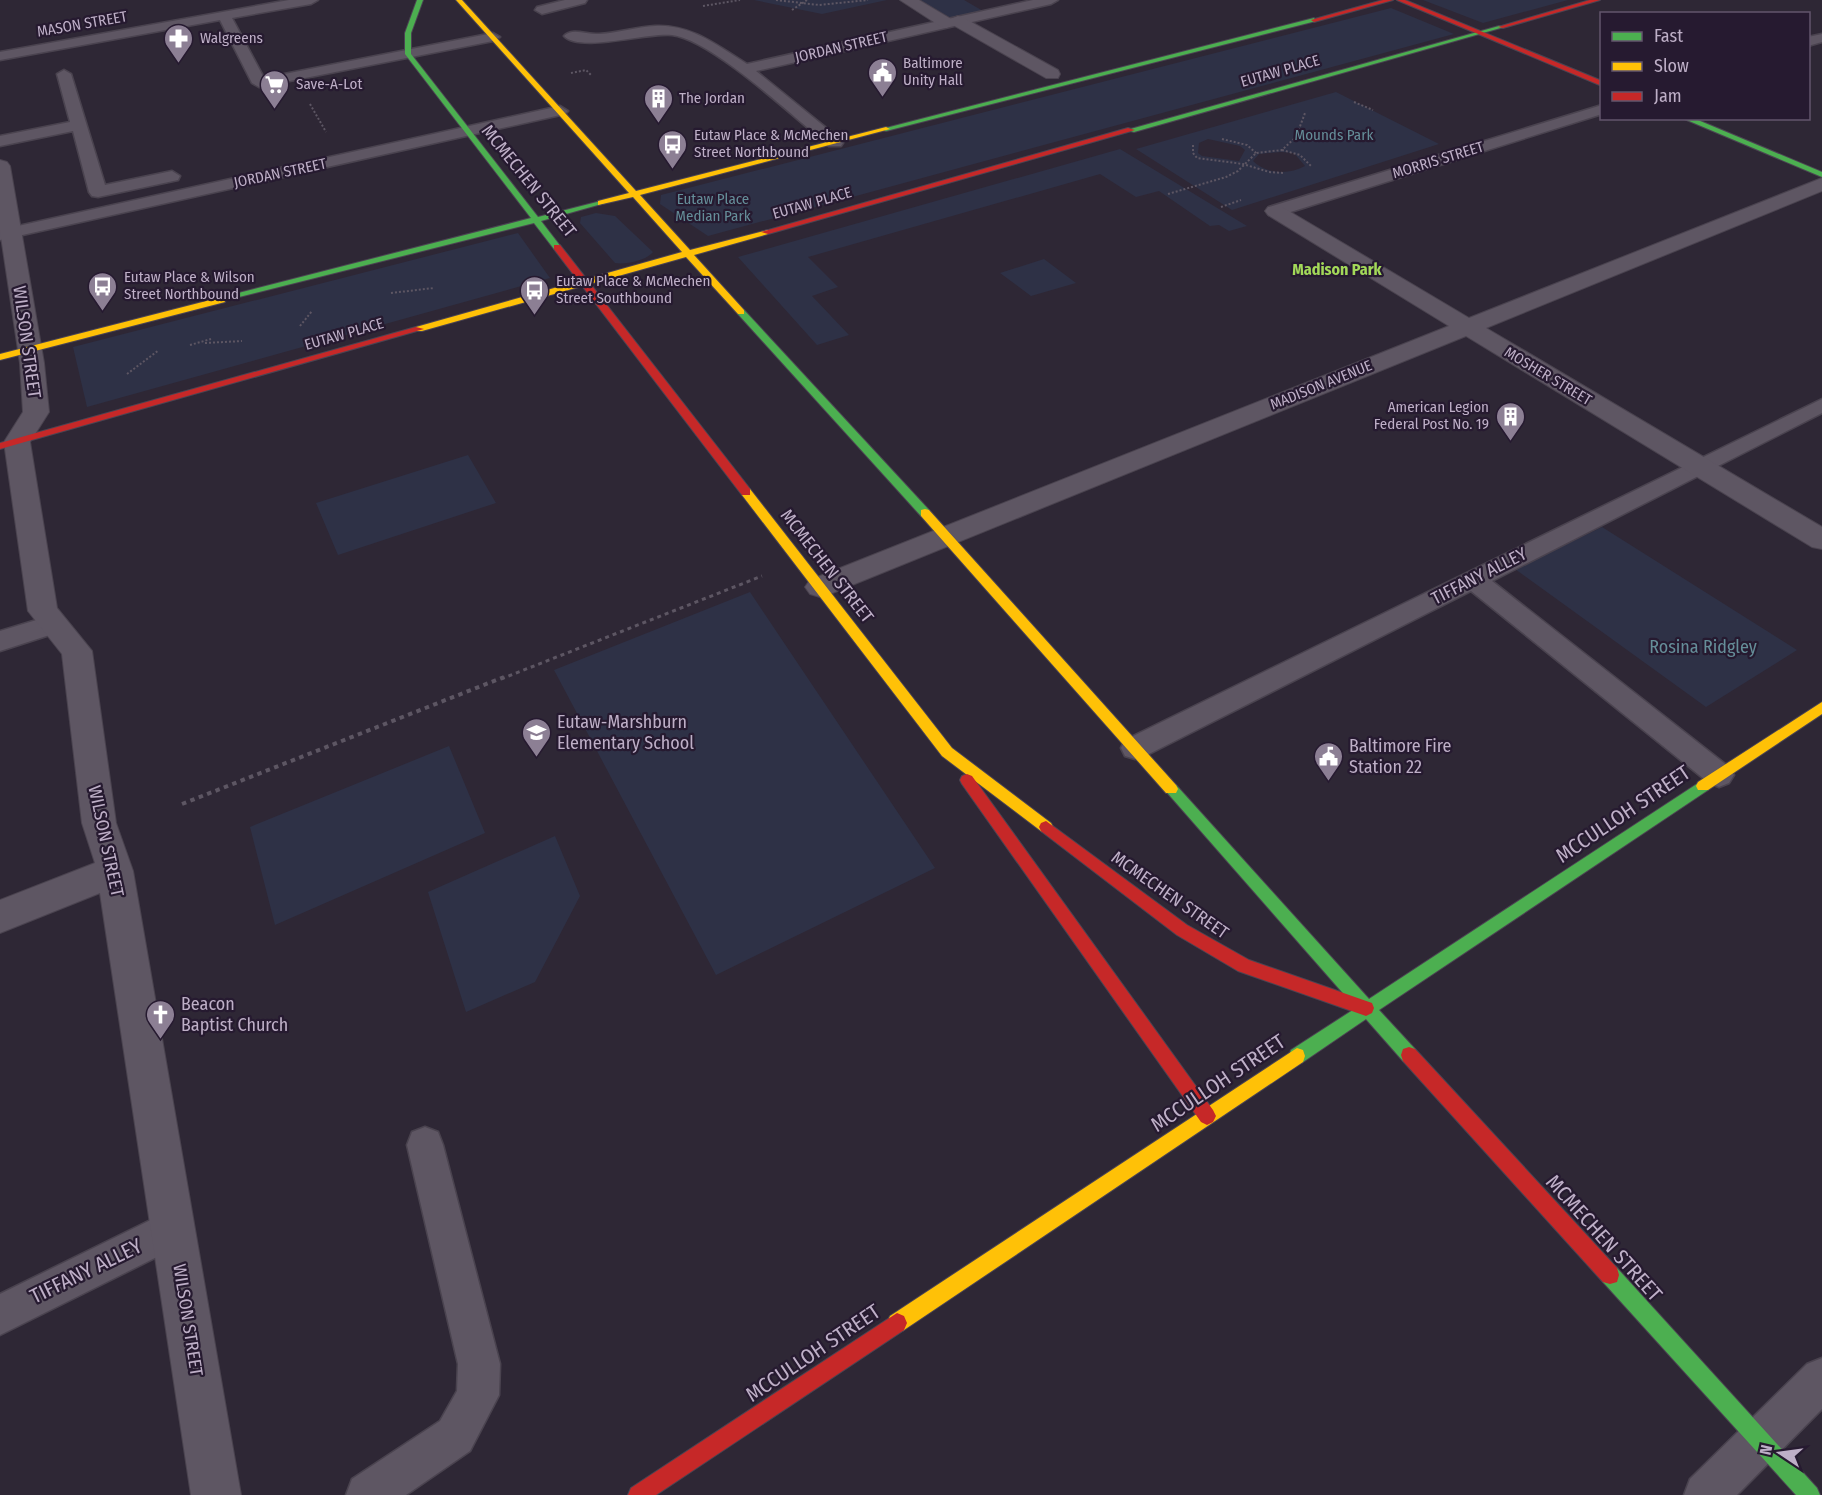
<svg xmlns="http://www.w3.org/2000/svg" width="1822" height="1495" viewBox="0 0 1822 1495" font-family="'Fira Sans Condensed',sans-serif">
	<rect width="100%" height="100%" fill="#2e2735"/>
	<path fill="#2e3146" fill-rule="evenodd" d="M754 0H887L822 14Z
		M916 0H964L983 11 947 19Z
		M1423 0H1568L1483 23Z
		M1391 8 1454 34 708 236 660 204 661 195Z
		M1336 92 1439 144 1232 210 1136 149ZM1208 139 1240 146 1245 150 1239 161 1202 156 1198 153 1199 143ZM1281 152 1294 153 1305 166C1289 175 1266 174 1253 161L1259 154Z
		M1120 149 1247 226 1229 231 1219 225 1210 226 1159 191 1136 197 1100 174 808 257 838 287 812 296 849 335 817 345 738 257Z
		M596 213 615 216 653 252C647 260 626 265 615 263L580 223 581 217Z
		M518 233 550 278 87 407 73 347Z
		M1044 259 1076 283 1031 296 1000 273Z
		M468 455 496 503 338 555 316 503Z
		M1602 527 1797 650 1706 707 1515 569Z
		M750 592 935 868 716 975 554 670Z
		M449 746 485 833 275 925 250 827Z
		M555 836 580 896 535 982 466 1012 428 892Z"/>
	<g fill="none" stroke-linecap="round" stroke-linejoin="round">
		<defs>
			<path id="lane" d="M289 0H318L311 4 232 18 264 78 493 33 500 37 493 41 259 87 252 83 220 20 0 60V52Z
				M565 0H587L585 3 542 14 535 10 537 7Z
				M1033 0H1058L1051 4 756 71 841 140 843 143 841 146H829C797 120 711 39 672 35 648 32 580 53 564 36 572 27 588 35 599 34 618 33 636 27 655 26 691 24 718 46 747 64Z
				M1822 34V42L1808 46V37Z
				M64 70 71 74 105 185 172 171 180 176 178 180 98 197 92 196 89 192 73 131 0 146V136L70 122 57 74Z
				M1602 105V114L1281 215H1269L1266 211 1269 207Z
				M560 106 568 111 565 114 0 240V230Z
				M1822 399V413L1492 581 1729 767 1734 775 1729 783 1719 787 1709 783 1471 591 1145 756 1135 759 1125 756 1121 748 1125 740Z
				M53 615 62 617 66 624 62 631 0 651V631Z
				M425 1127 438 1132 443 1145 500 1364 499 1395 470 1451 406 1495H346L352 1479 440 1421 457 1391 458 1364 407 1145 412 1132Z
				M173 1209 187 1214 192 1228 187 1242 0 1335V1294Z
				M1822 1358V1409L1737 1495H1684L1690 1479 1807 1364Z"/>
			<path id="street" d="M900 0H919L951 19 958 16 964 18 1058 70 1060 74 1058 78H1046L953 25 946 28 940 26Z
				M0 160 7 162 10 166 44 363 49 412 30 442 57 608 92 651 116 823 133 871 241 1495H191L100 893 0 933V900L95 863 82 823 62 654 28 611 4 442 23 412 20 363 0 230Z
				M1822 178V191L1486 328 1822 527V549L1812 547 1466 336 830 594 820 597 810 594 805 587 810 580 1449 326 1268 215 1265 211 1268 207H1282L1469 318Z"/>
			<path id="fast" d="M417 0H423L411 33V54L538 217 601 201 605 203 541 221 561 247 560 249H554L534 223 219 302V298L531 218 405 54V33Z
				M1314 18 1316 21 886 131 882 129Z
				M1499 26 1504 27 1134 132 1127 130Z
				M1682 118H1693L1822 172V177Z
				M738 310H744L929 510V516H921L738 314Z
				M1703 780 1708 782 1710 786 1708 790 1379 1010 1415 1049 1417 1055 1415 1061 1409 1063 1403 1061 1366 1019 1303 1062 1297 1064 1291 1062 1289 1056 1291 1050 1356 1008 1164 789 1166 785H1176L1369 999Z
				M1610 1266 1617 1268 1817 1488 1820 1495H1796L1603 1282 1601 1275 1603 1268Z"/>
			<path id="slow" d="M456 0H462L636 191 886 127 890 129 640 195 690 250 768 230V234L694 255 744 310V314H738L686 257 422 331H416V327L682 252 633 197 598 205V201L629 193Z
				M222 297 225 298V302L0 360V354Z
				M746 488 750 489 952 748 1051 823 1053 827 1051 831 1046 833 1041 831 942 756 742 495V489Z
				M925 509 929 510 1176 785 1178 789 1176 793H1166L921 516V510Z
				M1822 702V714L1708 790H1698L1696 786 1698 782Z
				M1297 1048 1303 1050 1305 1056 1303 1062 904 1330 897 1333 890 1330 887 1323 890 1316Z"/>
			<path id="jam" d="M1383 0H1393L1314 22 1311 20Z
				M1397 0H1405L1602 81V86Z
				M1590 0H1600L1503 28 1498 27Z
				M1128 128 1135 130 768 234 761 232Z
				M554 245H560L750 489V495H742L554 249Z
				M416 327 424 329 0 449V443Z
				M967 774 972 776 1213 1110 1216 1116 1213 1122 1207 1125 1201 1122 962 784 960 780 962 776Z
				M1046 821 1187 925 1249 960 1372 1003 1374 1008 1372 1013 1366 1016 1238 971 1177 935 1041 831 1039 827 1041 823Z
				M1409 1047 1415 1049 1617 1268 1619 1275 1617 1282 1610 1284 1603 1282 1403 1061 1401 1055 1403 1049Z
				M897 1313 904 1316 907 1323 904 1330 656 1495H628L631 1488Z"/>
		</defs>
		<use href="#lane" stroke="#4a434f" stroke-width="3"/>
		<use href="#street" stroke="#4a434f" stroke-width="2"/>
		<use href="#fast" stroke="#4b4452" stroke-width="2"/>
		<use href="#slow" stroke="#4b4452" stroke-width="2"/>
		<use href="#jam" stroke="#4b4452" stroke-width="2"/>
		<path stroke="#5d5663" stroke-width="2" stroke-dasharray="2 2" stroke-linecap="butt" d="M776 0 819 5 868 0
			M703 6 740 0
			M792 10 807 0
			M571 73 586 70 592 76
			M1354 102 1373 110
			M310 104 326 132
			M1222 139 1247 145 1256 153
			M1193 145V153L1197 158 1243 164 1269 172 1284 173
			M1282 150 1300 155 1312 167
			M1168 194 1226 177 1238 171 1256 153 1282 150 1296 137 1305 113
			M1221 207 1241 200
			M391 293 434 288
			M300 326 312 311
			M205 343 242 341
			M190 345 211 339
			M127 374 159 350"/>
		<path stroke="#5d5663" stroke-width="3" stroke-dasharray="4 4" stroke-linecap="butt" d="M501 679 762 576"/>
		<path stroke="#5d5663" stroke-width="4" stroke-dasharray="4.5 4.5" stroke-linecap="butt" d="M182 804 504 677"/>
		<use href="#lane" fill="#5e5663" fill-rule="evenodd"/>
		<use href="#street" fill="#5e5663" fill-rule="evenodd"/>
		<use href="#fast" fill="#4caf50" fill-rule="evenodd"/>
		<use href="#slow" fill="#ffc107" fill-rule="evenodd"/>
		<use href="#jam" fill="#c62828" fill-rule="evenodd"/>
	</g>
	<defs>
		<symbol id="pharmacy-pin" viewBox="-11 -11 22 30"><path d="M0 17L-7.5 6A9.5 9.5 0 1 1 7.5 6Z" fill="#8c7f94" stroke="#261a30"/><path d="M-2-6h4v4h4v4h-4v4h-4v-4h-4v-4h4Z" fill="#fff"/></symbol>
		<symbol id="civic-pin" viewBox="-11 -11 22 30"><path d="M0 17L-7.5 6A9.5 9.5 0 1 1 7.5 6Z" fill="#8c7f94" stroke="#261a30"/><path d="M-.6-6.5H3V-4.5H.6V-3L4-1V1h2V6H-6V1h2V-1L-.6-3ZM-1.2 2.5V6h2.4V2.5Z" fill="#fff"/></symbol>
		<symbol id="supermarket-pin" viewBox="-11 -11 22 30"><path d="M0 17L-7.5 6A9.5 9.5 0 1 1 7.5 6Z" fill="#8c7f94" stroke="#261a30"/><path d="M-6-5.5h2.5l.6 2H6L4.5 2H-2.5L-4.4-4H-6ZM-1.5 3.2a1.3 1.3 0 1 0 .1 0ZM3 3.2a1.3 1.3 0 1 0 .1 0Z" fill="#fff"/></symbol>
		<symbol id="building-pin" viewBox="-11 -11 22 30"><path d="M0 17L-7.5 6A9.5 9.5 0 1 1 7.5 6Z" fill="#8c7f94" stroke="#261a30"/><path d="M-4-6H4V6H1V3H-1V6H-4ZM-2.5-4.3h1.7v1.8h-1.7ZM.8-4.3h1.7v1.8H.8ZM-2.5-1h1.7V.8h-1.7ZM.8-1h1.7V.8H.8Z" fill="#fff"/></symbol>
		<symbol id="bus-pin" viewBox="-11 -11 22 30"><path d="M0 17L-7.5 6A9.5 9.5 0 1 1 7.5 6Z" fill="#8c7f94" stroke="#261a30"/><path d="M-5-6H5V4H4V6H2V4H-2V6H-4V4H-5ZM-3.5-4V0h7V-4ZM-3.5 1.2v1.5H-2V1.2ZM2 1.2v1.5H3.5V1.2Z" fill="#fff"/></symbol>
		<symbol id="school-pin" viewBox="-11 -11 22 30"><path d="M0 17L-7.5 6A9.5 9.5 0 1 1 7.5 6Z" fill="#8c7f94" stroke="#261a30"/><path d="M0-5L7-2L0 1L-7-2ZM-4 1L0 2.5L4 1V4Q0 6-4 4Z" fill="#fff"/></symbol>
		<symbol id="church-pin" viewBox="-11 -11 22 30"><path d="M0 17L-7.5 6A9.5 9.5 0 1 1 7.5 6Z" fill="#8c7f94" stroke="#261a30"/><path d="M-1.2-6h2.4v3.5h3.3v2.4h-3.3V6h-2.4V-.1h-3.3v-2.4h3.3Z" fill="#fff"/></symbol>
	</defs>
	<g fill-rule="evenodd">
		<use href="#pharmacy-pin" x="162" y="22" width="33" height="45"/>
		<use href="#civic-pin" x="866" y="56" width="33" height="45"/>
		<use href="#supermarket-pin" x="258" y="68" width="33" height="45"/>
		<use href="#building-pin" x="642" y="82" width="33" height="45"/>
		<use href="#bus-pin" x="656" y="128" width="33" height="45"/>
		<use href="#bus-pin" x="86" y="270" width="33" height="45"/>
		<use href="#bus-pin" x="518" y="274" width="33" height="45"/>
		<use href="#building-pin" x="1494" y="400" width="33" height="45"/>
		<use href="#school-pin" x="520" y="716" width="33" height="45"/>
		<use href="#civic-pin" x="1312" y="740" width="33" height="45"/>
		<use href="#church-pin" x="144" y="998" width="33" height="45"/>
	</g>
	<g text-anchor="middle" stroke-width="4.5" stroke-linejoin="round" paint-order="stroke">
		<g font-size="15" fill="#beafc7" stroke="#261a30">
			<text transform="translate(82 24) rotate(-10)" y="5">MASON STREET</text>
			<text transform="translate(841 47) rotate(-13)" y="5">JORDAN STREET</text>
			<text transform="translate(1280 71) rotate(-16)" y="5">EUTAW PLACE</text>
			<text transform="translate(1438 160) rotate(-17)" y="5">MORRIS STREET</text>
			<text transform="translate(280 173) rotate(-12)" y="5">JORDAN STREET</text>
			<text transform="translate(812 203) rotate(-16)" y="5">EUTAW PLACE</text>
			<text transform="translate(344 334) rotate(-16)" y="5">EUTAW PLACE</text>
			<text transform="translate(1548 376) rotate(31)" y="5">MOSHER STREET</text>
			<text transform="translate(1321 385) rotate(-22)" y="5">MADISON AVENUE</text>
		</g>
		<g font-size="15" fill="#beafc7" stroke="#261a30" text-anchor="start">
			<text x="200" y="43">Walgreens</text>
			<text x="903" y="68">Baltimore<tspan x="903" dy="17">Unity Hall</tspan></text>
			<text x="296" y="89">Save-A-Lot</text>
			<text x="679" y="103">The Jordan</text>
			<text x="694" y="140">Eutaw Place &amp; McMechen<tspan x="694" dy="17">Street Northbound</tspan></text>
			<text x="124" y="282">Eutaw Place &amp; Wilson<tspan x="124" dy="17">Street Northbound</tspan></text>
			<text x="556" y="286">Eutaw Place &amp; McMechen<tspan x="556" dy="17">Street Southbound</tspan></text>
			<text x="1489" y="412" text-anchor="end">American Legion<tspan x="1489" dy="17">Federal Post No. 19</tspan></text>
		</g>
		<g font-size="15" fill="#658e99" stroke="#261a30">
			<text x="1334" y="140">Mounds Park</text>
			<text x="713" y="204">Eutaw Place<tspan x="713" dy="17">Median Park</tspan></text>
		</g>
		<g font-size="16" font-weight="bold" fill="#a3d959" stroke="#261a30">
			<text x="1337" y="275">Madison Park</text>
		</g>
		<g font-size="18" fill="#beafc7" stroke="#261a30">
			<text transform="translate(529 181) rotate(51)" y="6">MCMECHEN STREET</text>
			<text transform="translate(27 342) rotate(82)" y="6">WILSON STREET</text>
			<text transform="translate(827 566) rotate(52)" y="6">MCMECHEN STREET</text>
			<text transform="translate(1479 576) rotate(-27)" y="6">TIFFANY ALLEY</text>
			<text transform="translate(106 841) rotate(78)" y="6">WILSON STREET</text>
			<text transform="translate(1170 895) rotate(35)" y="6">MCMECHEN STREET</text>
			<text transform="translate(188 1320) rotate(81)" y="6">WILSON STREET</text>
		</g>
		<g font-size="18" fill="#658e99" stroke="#261a30">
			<text x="1703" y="653">Rosina Ridgley</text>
		</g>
		<g font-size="18" fill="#beafc7" stroke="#261a30" text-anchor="start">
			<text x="557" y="728">Eutaw-Marshburn<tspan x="557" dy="21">Elementary School</tspan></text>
			<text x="1349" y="752">Baltimore Fire<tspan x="1349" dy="21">Station 22</tspan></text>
			<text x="181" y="1010">Beacon<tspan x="181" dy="21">Baptist Church</tspan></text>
		</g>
		<g font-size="21" fill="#beafc7" stroke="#261a30">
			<text transform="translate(1623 814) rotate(-34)" y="7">MCCULLOH STREET</text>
			<text transform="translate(1218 1083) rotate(-34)" y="7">MCCULLOH STREET</text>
			<text transform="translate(1604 1238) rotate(48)" y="7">MCMECHEN STREET</text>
			<text transform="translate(86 1271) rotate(-26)" y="7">TIFFANY ALLEY</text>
			<text transform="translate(813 1353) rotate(-34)" y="7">MCCULLOH STREET</text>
		</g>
	</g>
	<rect x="1600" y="12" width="210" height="108" fill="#261a30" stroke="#63566c" stroke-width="1.5"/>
	<rect x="1612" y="32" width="30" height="9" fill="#4caf50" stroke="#63566c" stroke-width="1.5"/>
	<text x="1654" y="42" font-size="18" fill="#beafc7">Fast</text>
	<rect x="1612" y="62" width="30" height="9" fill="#ffc107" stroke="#63566c" stroke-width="1.5"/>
	<text x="1654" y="72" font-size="18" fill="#beafc7">Slow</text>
	<rect x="1612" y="92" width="30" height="9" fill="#c62828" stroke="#63566c" stroke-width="1.5"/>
	<text x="1654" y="102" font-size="18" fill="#beafc7">Jam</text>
	<g transform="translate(1780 1453) rotate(283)" stroke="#261a30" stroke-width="4.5" paint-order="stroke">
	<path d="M0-4.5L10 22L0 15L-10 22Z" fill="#beafc7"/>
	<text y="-9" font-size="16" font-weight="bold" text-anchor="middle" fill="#beafc7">N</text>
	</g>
</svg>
